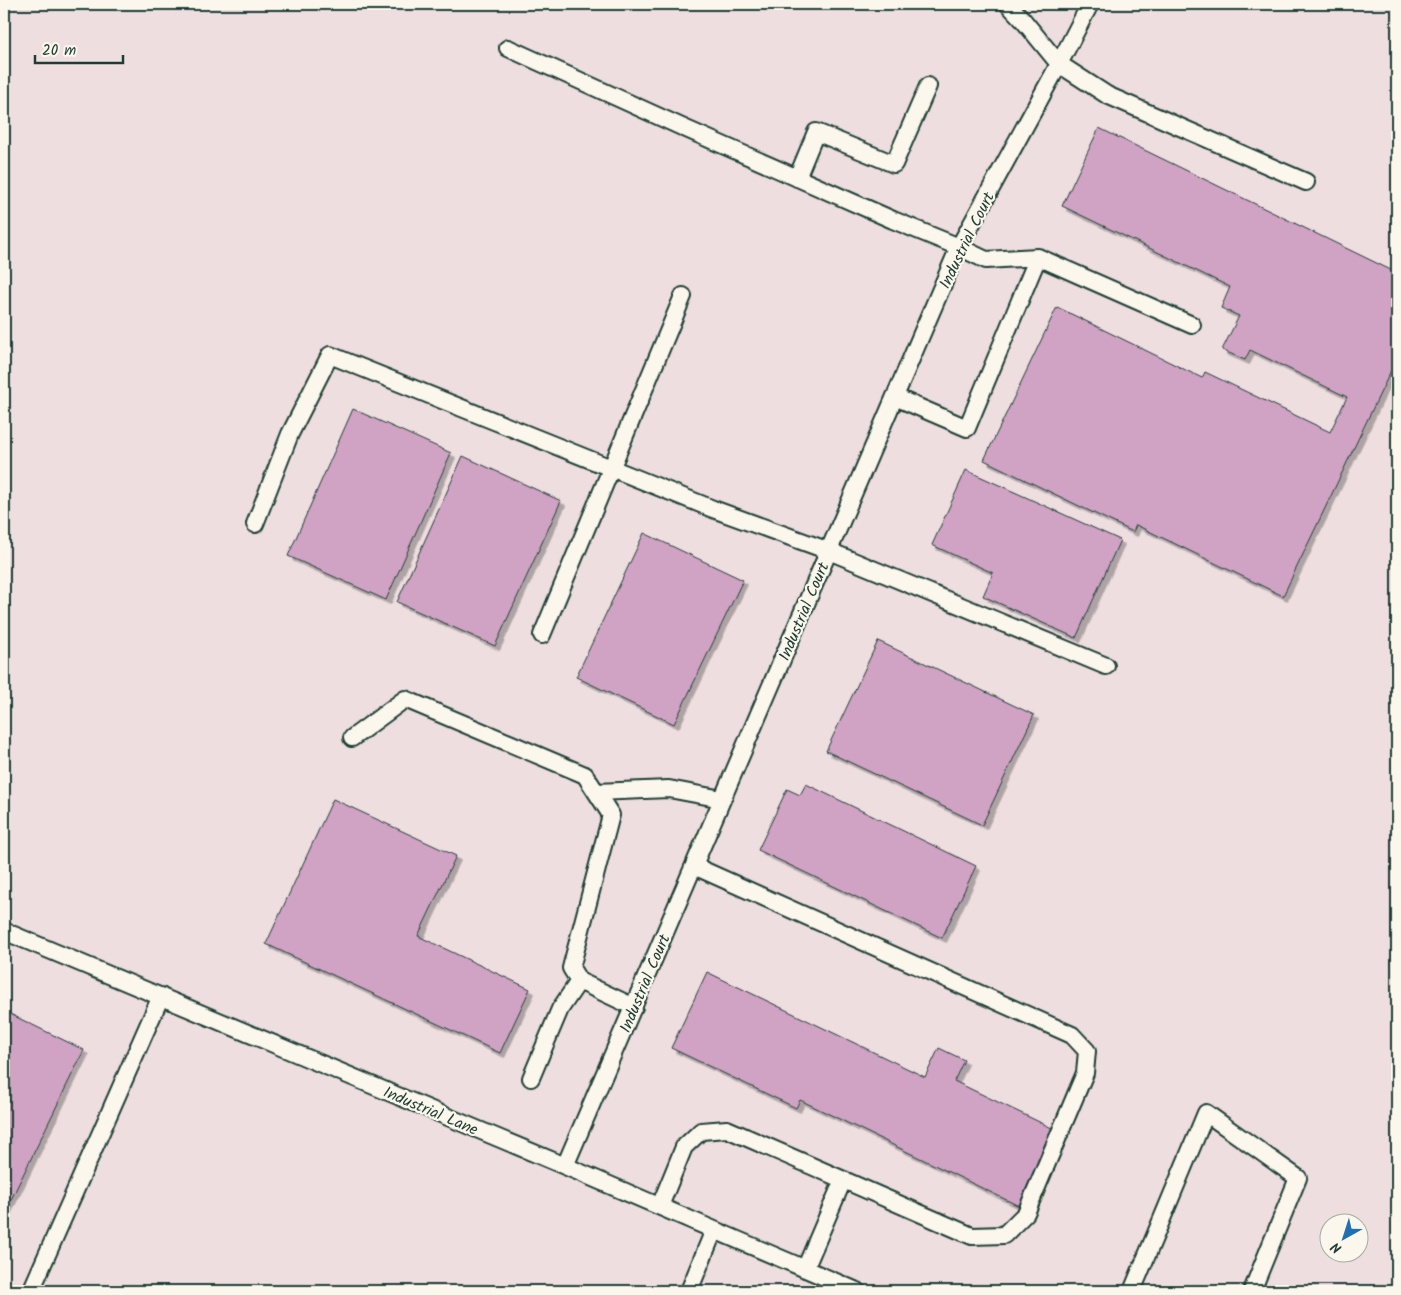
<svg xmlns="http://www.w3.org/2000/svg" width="1401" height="1295" viewBox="0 0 1401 1295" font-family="Kalam,sans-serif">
	<defs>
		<filter id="shadow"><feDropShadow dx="4.5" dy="4.5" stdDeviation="0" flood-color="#0004"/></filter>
	</defs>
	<rect width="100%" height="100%" fill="#eedee0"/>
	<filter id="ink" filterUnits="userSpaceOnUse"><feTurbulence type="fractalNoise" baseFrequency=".02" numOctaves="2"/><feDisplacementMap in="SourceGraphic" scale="10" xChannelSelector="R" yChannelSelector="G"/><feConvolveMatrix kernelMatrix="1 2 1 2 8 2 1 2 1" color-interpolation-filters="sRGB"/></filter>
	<g filter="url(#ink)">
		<path fill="#d0a2c4" stroke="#1f3d34" filter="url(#shadow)" d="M1099 128 1397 273V358L1283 596 1136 525 1133 532 984 460 1057 307 1202 378 1205 372 1330 432 1347 397 1250 350 1245 360 1222 350 1239 316 1221 308 1230 287 1062 206Z
			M353 409 451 453 386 600 288 556Z
			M463 456 561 501 495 646 397 602Z
			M966 470 1120 540 1076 638 983 596 993 573 932 545Z
			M644 533 743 580 674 724 576 677Z
			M878 641 1034 715 982 825 826 751Z
			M806 784 976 866 942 938 758 850 787 789 800 795Z
			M333 799 456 856 418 936 530 989 500 1053 266 944Z
			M707 972 925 1077 939 1048 964 1060 954 1081 1056 1130 1019 1206 800 1100 796 1108 671 1048Z
			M4 1011 84 1050 4 1214Z"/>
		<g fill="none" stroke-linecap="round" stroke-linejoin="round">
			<defs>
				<path id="service" d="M1008 4 1023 20 1059 64 1107 95 1306 182
					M508 48 684 128 893 220 959 247 986 260 1038 257 1192 325
					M797 178 816 132 894 164 928 86
					M895 397 967 428 1038 257
					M255 524 290 434 330 355 713 509 829 551 1106 666
					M542 635 683 296
					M352 738 405 699 585 775 611 815 571 968 579 981
					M596 792 669 789 722 799
					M4 931 565 1166 857 1291
					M531 1078 560 1009 579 981 634 1007
					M565 1166 959 247 1059 64 1090 4
					M660 1206 684 1147 701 1131 727 1129 972 1236 1004 1235 1026 1213 1085 1073 1087 1051 1072 1035 694 866
					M805 1269 843 1180
					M31 1291 161 996
					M689 1291 714 1230
					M1132 1291 1206 1113 1298 1178 1252 1291"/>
			</defs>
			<use href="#service" stroke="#1f3d34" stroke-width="20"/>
			<use href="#service" stroke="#fbf7ec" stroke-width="16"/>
		</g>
	</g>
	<g text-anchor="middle" stroke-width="4.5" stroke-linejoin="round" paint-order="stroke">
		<g font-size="16" fill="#1f3d34" stroke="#fbf7ec">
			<text transform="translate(966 240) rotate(-64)" y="6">Industrial Court</text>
			<text transform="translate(803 611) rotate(-67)" y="6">Industrial Court</text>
			<text transform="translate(644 983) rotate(-67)" y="6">Industrial Court</text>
			<text transform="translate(431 1110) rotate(23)" y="6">Industrial Lane</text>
		</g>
	</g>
	<rect width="1401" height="1295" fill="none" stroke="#fbf7ec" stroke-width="20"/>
	<rect x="10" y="10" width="1381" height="1275" fill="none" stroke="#1f3d34" stroke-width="2" filter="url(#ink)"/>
	<g transform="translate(1344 1238) rotate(219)"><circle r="24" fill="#fbf7ec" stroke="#a3ada2"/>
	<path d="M0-4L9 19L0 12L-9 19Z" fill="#1f6fb2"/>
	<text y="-8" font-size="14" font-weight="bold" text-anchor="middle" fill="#1f3d34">N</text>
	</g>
	<path d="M35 55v8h88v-8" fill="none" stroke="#1f3d34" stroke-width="2.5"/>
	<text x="42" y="55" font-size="15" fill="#1f3d34" stroke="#fbf7ec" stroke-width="4" paint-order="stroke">20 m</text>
</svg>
